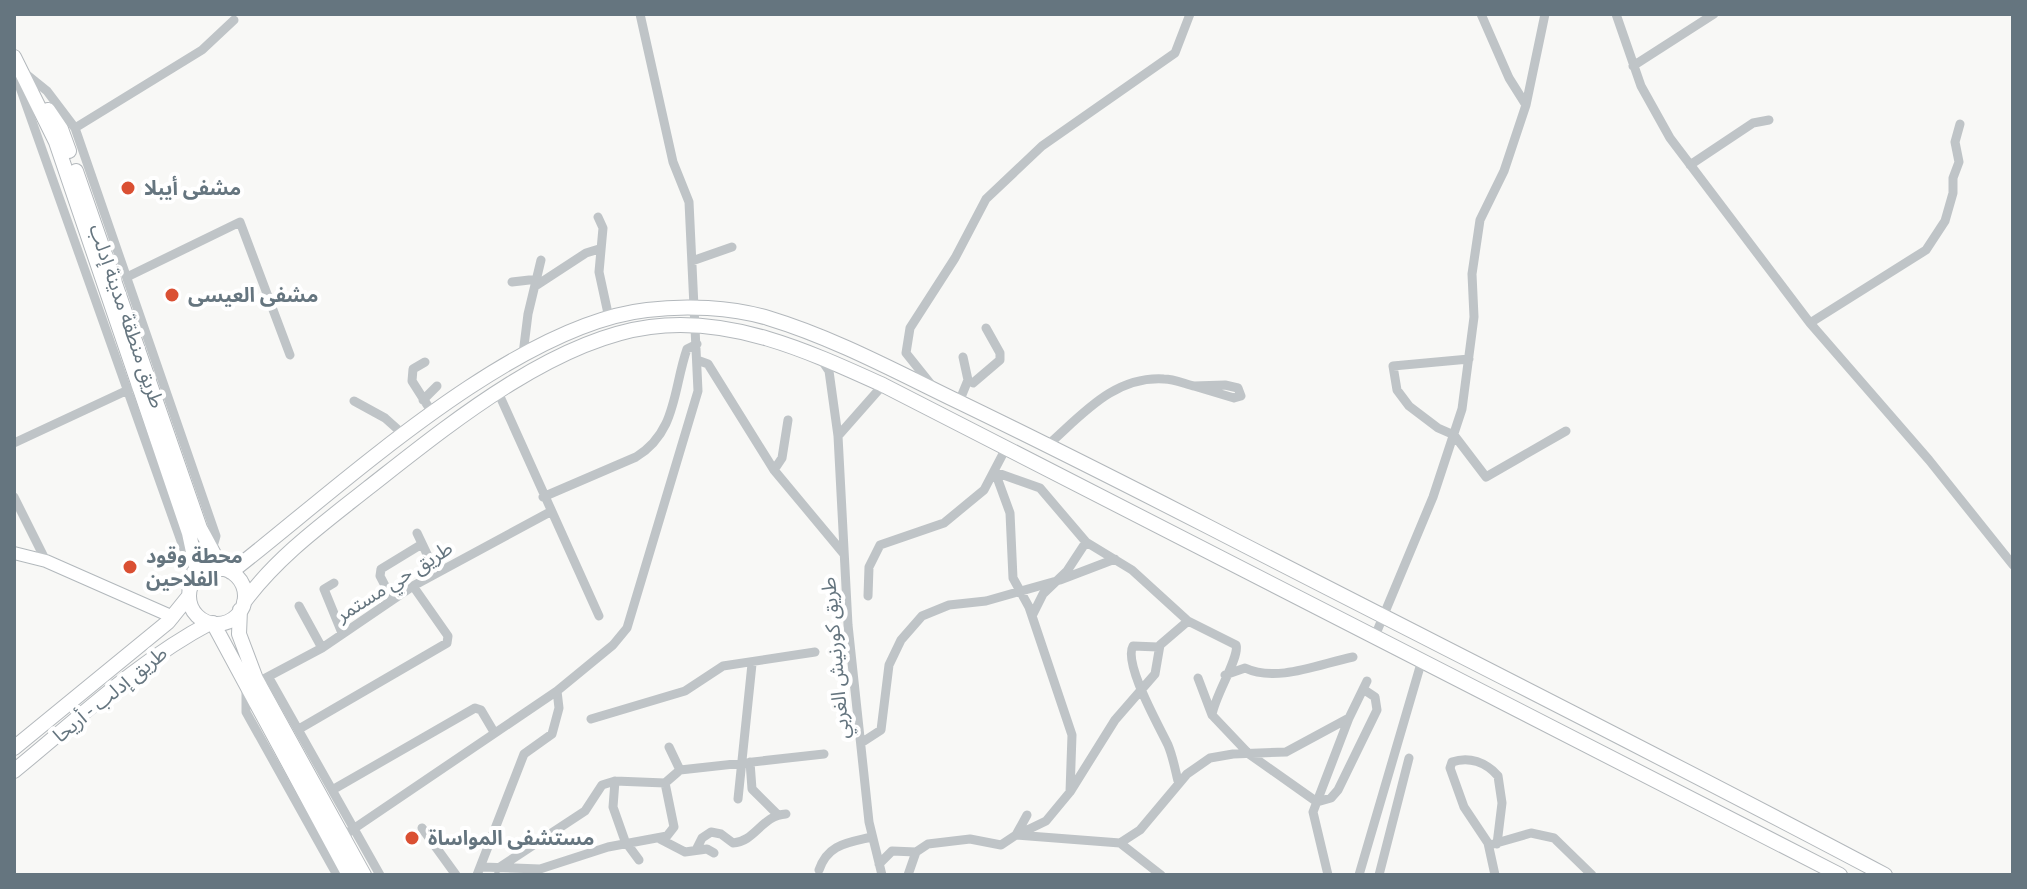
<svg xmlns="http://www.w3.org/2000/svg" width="2027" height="889" viewBox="0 0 2027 889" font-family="Ubuntu,'Noto Sans Arabic',sans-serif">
	<rect width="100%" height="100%" fill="#f8f8f6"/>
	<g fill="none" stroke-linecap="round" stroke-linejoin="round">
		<defs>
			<path id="secondary" d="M14 553 46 561 173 617"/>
			<path id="primary" d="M14 57 56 142 189 533 198 575
				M48 110 61 129 69 151
				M76 171 200 528 222 569
				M189 596a28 28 0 1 1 56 0a28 28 0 1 1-56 0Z
				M231 572C338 489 512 325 647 310 685 305 731 307 768 318 834 338 895 371 957 401 1042 442 1125 484 1209 527 1434 643 1661 756 1885 875
				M244 602C278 556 324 523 368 488 446 427 551 340 650 327 733 316 810 352 883 385L1840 875
				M240 610 239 634 256 679 364 875
				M213 623 349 875
				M14 748 168 622 189 596
				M14 771C77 720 138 661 210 623"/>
		</defs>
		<use href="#secondary" stroke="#b2b8bc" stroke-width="14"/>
		<use href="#primary" stroke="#b3b8bc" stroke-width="16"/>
		<path stroke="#bfc4c7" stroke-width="9" d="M1481 14 1509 78 1526 105
			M1616 14 1641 86 1670 138 1810 323 1929 460 2013 565
			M1633 66 1714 14
			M75 128 202 50 234 20
			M1690 165 1753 123 1769 120
			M598 217 603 228 599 272 609 318
			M692 261 732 247
			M129 276 240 222 290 355
			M512 282 538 279
			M537 285 586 253 599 249
			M1810 323 1926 250 1945 221 1953 193V178L1959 162 1955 142 1960 124
			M523 354 528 314 541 260
			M821 359 829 371 838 436 848 625 869 822 882 875
			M1469 359 1393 366 1397 390 1409 406 1438 428 1454 435 1486 477 1566 431
			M697 360 708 364 774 470 844 554
			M425 362 413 369 412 381 433 414
			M968 380 973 383 1000 360V353L986 328
			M930 383 906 353 910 328 955 258 986 199 1042 146 1175 53 1190 14
			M1225 385 1238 388 1241 396 1234 398 1194 386Z
			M498 392 599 616
			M423 400 437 386
			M354 401 385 418 404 435
			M959 402 968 380 963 357
			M838 436 883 385
			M14 443 130 389
			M1049 444C1083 414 1114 376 1164 379 1174 379 1185 384 1194 386
			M774 470 782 458 788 420
			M995 472 1040 488 1086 542 1132 570 1188 621 1236 645C1240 657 1215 695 1212 715
			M995 472 1010 513 1013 578 1029 607 1072 735 1070 792
			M14 497 46 561
			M543 497 636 457C677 432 673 389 687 349L697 344
			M417 533 436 573
			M192 572 17 79 21 70 47 91 75 128 216 536 212 550
			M334 583 324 589 342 633
			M868 596 869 567 880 545 944 523 984 490 1006 448
			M392 599 380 576 381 569 422 544
			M299 606 322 648
			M1032 616 1043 594 1067 571 1086 542
			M1375 636 1433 497 1462 409 1474 317 1472 274 1480 220 1504 171 1526 105 1545 14
			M1158 647 1133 646C1123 663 1159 726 1168 745 1173 757 1175 769 1178 781
			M1225 675 1245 668C1277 683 1319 664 1353 657
			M269 678 380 875
			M1198 678 1212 715 1249 754 1317 802 1331 798 1338 790 1377 710 1375 697 1363 689
			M258 682 322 648 413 586 550 512
			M246 689V712L337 875
			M591 719 685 691 723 666 815 652
			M299 729 447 643 448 636 413 586
			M861 743 881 730 889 665 901 640 922 616 949 605 986 601 1060 580 1115 559
			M669 747 680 770
			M750 762 752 789 778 815
			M615 781 613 807 625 841 639 860
			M334 789 475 708 481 710 494 732
			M738 799 752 664
			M422 828 456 875
			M1019 834 1046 821 1070 792 1115 720 1155 674 1160 645 1188 621
			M1016 835 1120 843 1140 830 1187 774 1210 758 1233 754 1286 752 1349 718
			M343 836 557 691 613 645 627 628 698 391 689 202 673 162 640 14
			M660 839 685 852 707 849 714 853
			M1120 843 1161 875
			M1493 844 1531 833 1554 838 1592 875
			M696 850 702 838 711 832 721 834 733 843C755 842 762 815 786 814
			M879 864 892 851 916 852 928 844 970 839 1001 845 1016 835 1027 815
			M483 867 540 869 608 847 667 836 674 827 665 783 680 770 824 754
			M497 869 585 811 602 785 615 781 665 783
			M819 870C828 844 847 843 872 837
			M477 875 524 754 552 734 559 708 557 691
			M908 875 916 852
			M1328 875 1313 812 1349 718 1367 681
			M1359 875 1422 660
			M1379 875 1409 758
			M1495 875 1488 843 1464 807 1450 768 1452 762C1469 756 1486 762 1498 776L1502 803 1497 844"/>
		<use href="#secondary" stroke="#fff" stroke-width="12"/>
		<use href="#primary" stroke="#fff" stroke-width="14"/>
	</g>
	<g fill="#da5033" stroke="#fff" stroke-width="3">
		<circle cx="128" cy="188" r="8"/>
		<circle cx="172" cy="295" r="8"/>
		<circle cx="130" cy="567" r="8"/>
		<circle cx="412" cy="838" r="8"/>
	</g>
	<g text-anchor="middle" stroke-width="8" stroke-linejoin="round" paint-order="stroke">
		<g font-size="20" font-weight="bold" fill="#65757f" stroke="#fff" text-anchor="start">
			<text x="144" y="195">مشفى أيبلا</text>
			<text x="188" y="302">مشفى العيسى</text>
			<text x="146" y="563">محطة وقود<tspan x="146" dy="23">الفلاحين</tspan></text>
			<text x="428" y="845">مستشفى المواساة</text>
		</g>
		<g font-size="20" fill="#65757f" stroke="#fff">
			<text transform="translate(127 316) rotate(71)" y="7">طريق منطقة مدينة إدلب</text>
			<text transform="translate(394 581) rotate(-32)" y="7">طريق حي مستمر</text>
			<text transform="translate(835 658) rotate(-95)" y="7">طريق كورنيش الغربي</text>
			<text transform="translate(110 694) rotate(-39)" y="7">طريق إدلب - أريحا</text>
		</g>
	</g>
	<rect width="2027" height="889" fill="none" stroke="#65757f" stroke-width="32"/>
</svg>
